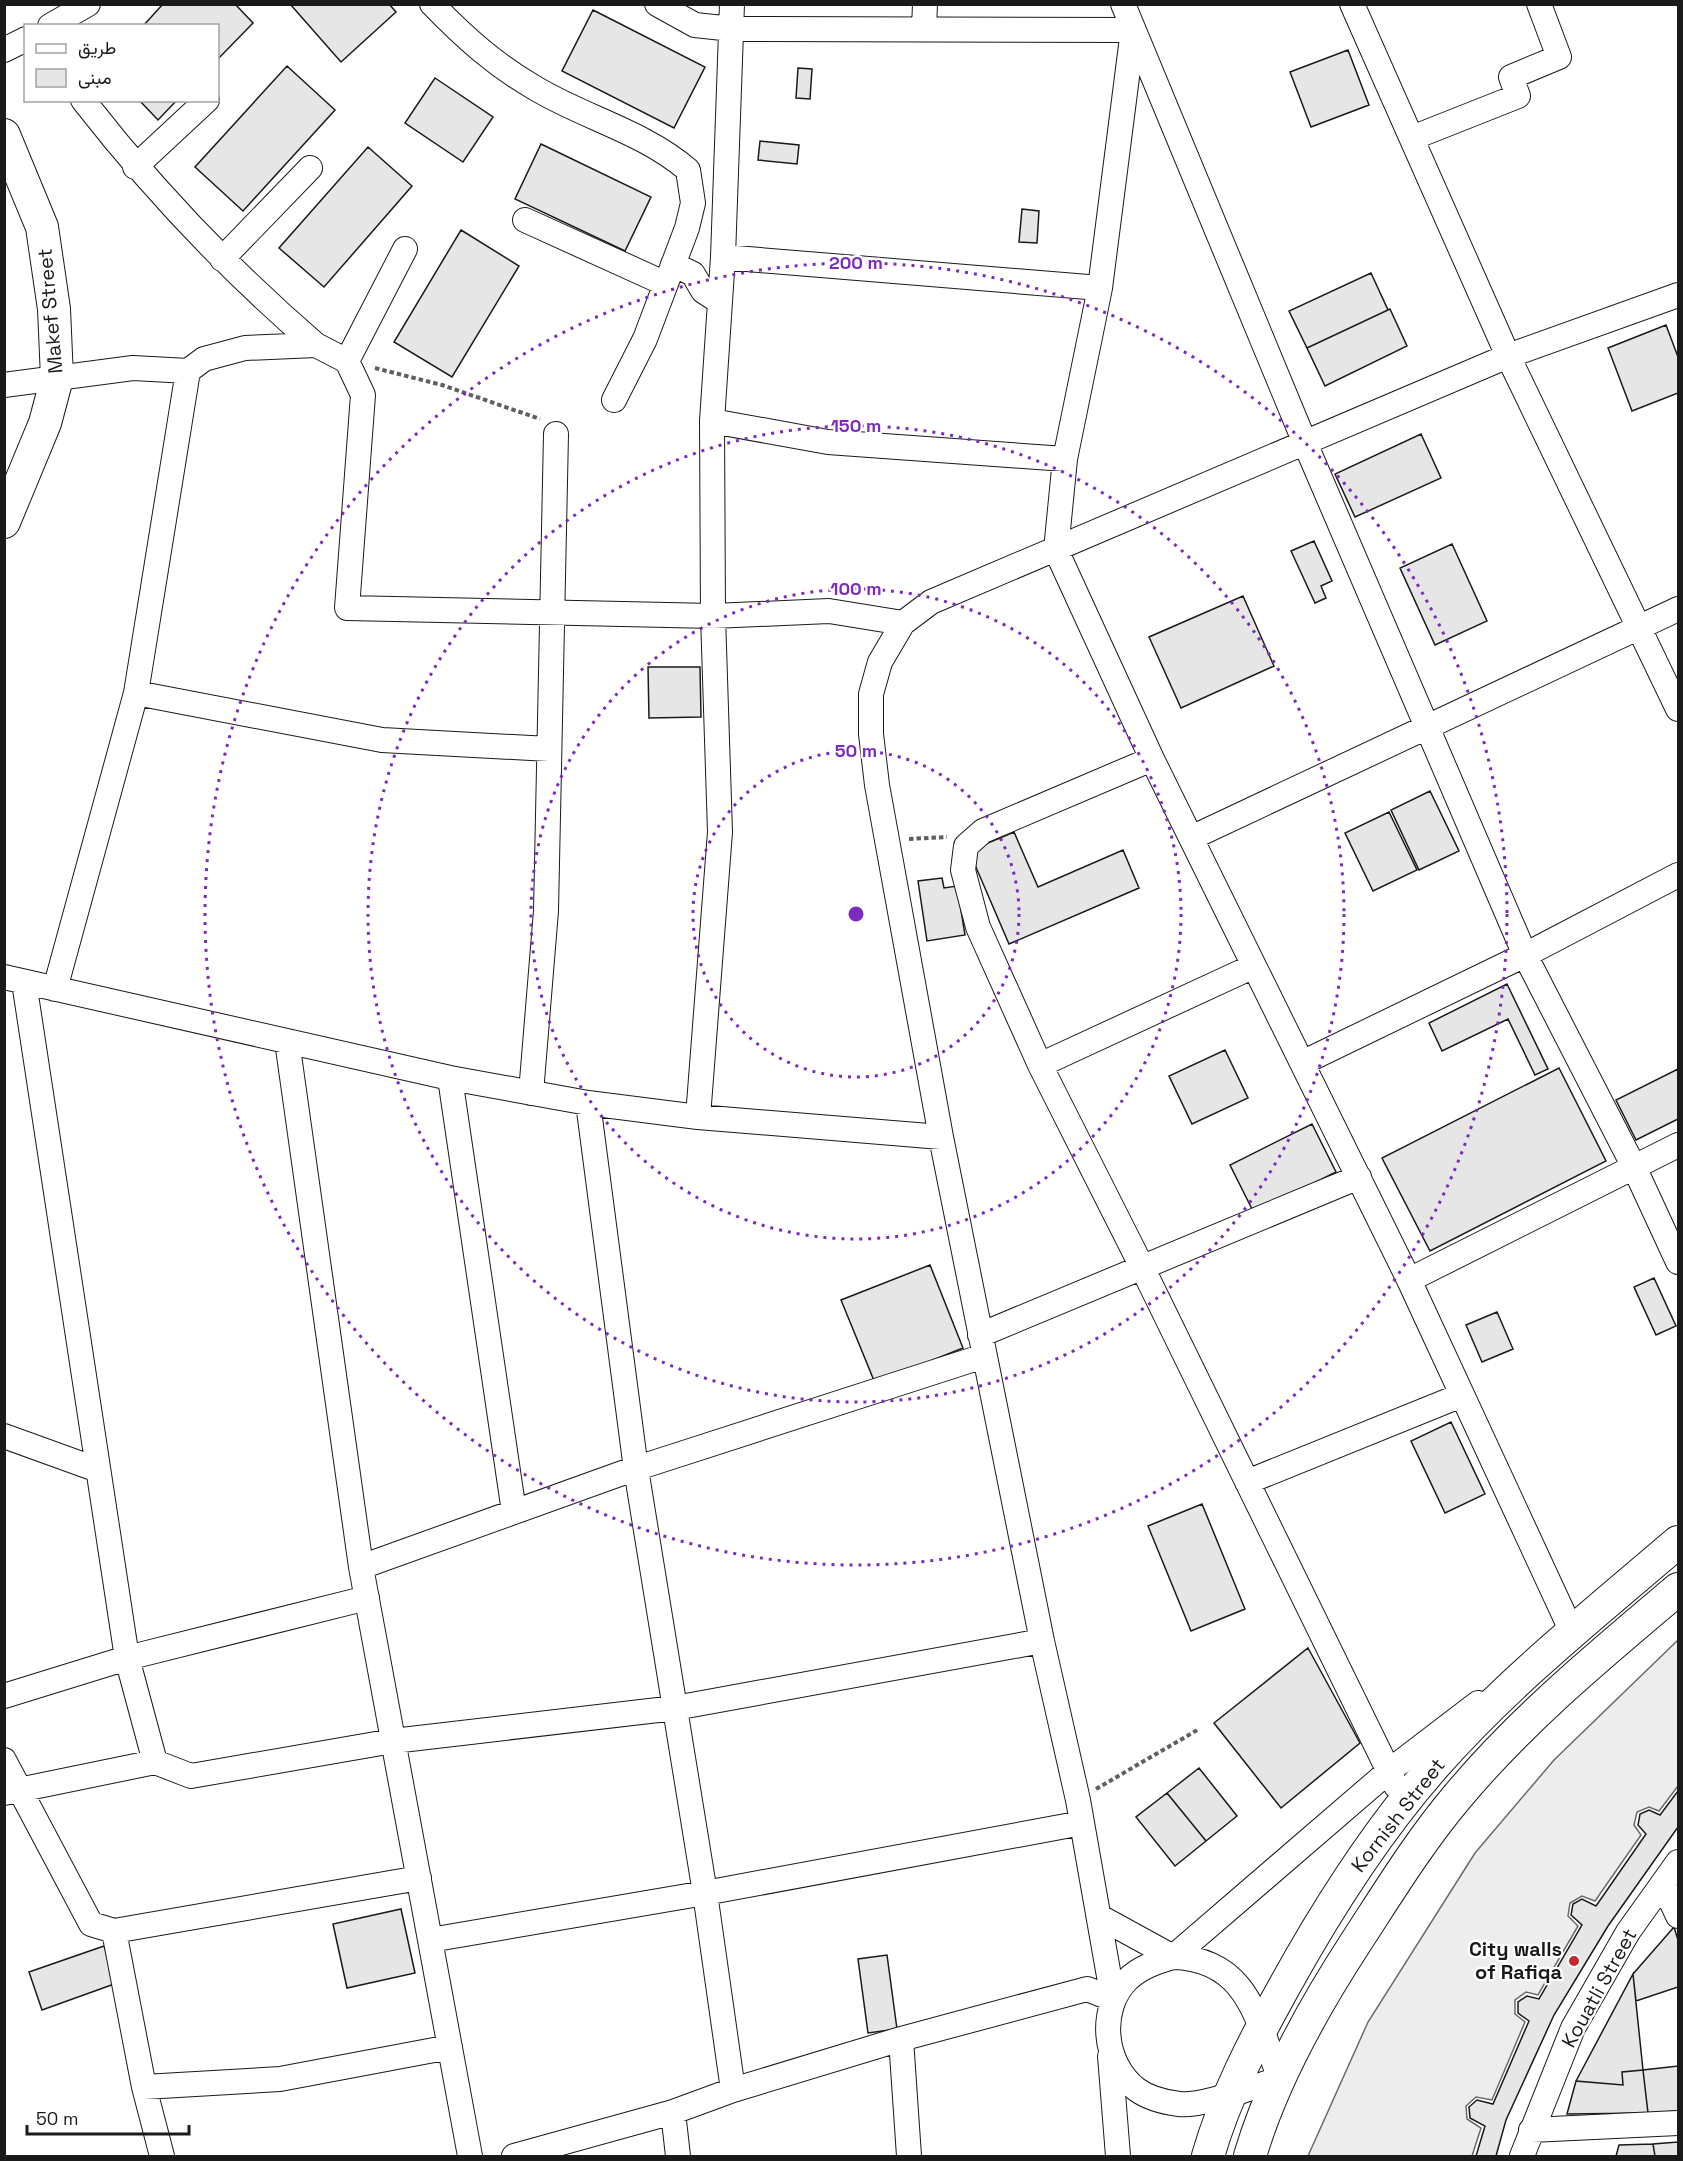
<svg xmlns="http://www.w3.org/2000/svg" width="1683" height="2161" viewBox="0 0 1683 2161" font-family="'Space Grotesk',Vazirmatn,sans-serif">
	<rect width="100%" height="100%" fill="#fff"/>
	<path fill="#ededed" stroke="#6a6a6a" stroke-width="1.5" d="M1678 1640V1786L1659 1811 1649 1807 1637 1812 1634 1825 1641 1835 1595 1901 1582 1896 1570 1903 1568 1916 1578 1926 1538 1995 1526 1992 1515 2000V2014L1525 2022 1492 2100 1476 2097 1466 2106 1467 2119 1481 2128 1472 2156H1308L1368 2022 1475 1853 1554 1760Z"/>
	<path fill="#e6e6e6" stroke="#1a1a1a" stroke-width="1.5" d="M163 4H235L253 23 218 59V26H143Z
		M290 4H389L396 12 341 62Z
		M593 10 705 67 674 128 562 71Z
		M1348 50 1369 105 1311 127 1290 72Z
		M287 66 335 110 243 211 195 167Z
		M798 68 812 69 810 99 796 98Z
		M435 78 493 117 463 162 405 123Z
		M139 100H177L158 120Z
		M760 141 799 145 797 164 758 160Z
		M541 144 651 197 625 251 515 199Z
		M368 147 412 186 324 287 279 248Z
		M1022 209 1039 211 1037 243 1019 242Z
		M461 230 519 266 452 377 394 342Z
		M1371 273 1388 310 1307 348 1289 311Z
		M1390 309 1407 346 1325 386 1307 348Z
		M1666 325 1678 357V393L1632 411 1608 348Z
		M1421 434 1441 478 1355 517 1335 474Z
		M1314 541 1332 581 1321 586 1326 598 1315 603 1291 551Z
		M1452 544 1487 621 1435 645 1400 568Z
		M1243 596 1274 666 1181 708 1149 637Z
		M648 667H700L701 717 649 718Z
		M1430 791 1459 851 1419 870 1391 810Z
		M1389 812 1417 870 1373 891 1345 833Z
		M1014 832 1038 887 1123 850 1139 888 1009 944 969 851Z
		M942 878 944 888 957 886 965 935 927 941 918 881Z
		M1507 984 1548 1069 1535 1075 1508 1019 1442 1051 1429 1023Z
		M1225 1050 1248 1098 1192 1124 1169 1076Z
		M1559 1068 1606 1161 1430 1251 1382 1158Z
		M1678 1069V1119L1636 1140 1616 1100Z
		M1312 1124 1336 1172 1254 1213 1230 1165Z
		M930 1265 963 1348 875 1383 841 1300Z
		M1654 1278 1676 1326 1656 1335 1634 1287Z
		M1497 1312 1513 1349 1482 1362 1466 1325Z
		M1451 1422 1485 1494 1445 1513 1411 1441Z
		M1202 1504 1245 1609 1191 1631 1148 1526Z
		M1308 1648 1360 1743 1281 1808 1214 1723Z
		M1199 1768 1237 1816 1206 1841 1167 1793Z
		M1678 1791V1827L1608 1926 1554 2015 1506 2120 1496 2156H1476L1485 2126 1470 2118 1469 2107 1477 2100 1493 2104 1529 2021 1518 2013V2002L1527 1996 1539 1999 1582 1925 1571 1915 1573 1904 1582 1899 1596 1906 1646 1834 1638 1825 1640 1814 1649 1810 1660 1815Z
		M1167 1793 1206 1841 1175 1866 1136 1817Z
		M401 1909 415 1973 347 1988 333 1924Z
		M1674 1927 1678 1940V1987L1636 2001 1633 1974Z
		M104 1946 117 1983 42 2010 29 1972Z
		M887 1955 897 2029 868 2033 858 1959Z
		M1633 1974 1643 2070 1622 2072 1623 2085 1576 2081Z
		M1678 2066V2111L1648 2113 1643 2070Z
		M1643 2070 1648 2113 1567 2114 1576 2081 1623 2085 1622 2072Z
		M1678 2142V2156H1655L1653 2144Z
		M1653 2144 1655 2156H1616L1619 2145Z"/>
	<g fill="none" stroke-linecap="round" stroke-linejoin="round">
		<defs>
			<path id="minor" d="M432 4C464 37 495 65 535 88 585 118 644 132 688 170L693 203 687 228 645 339 614 400
				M657 4 695 25 732 29 1133 30 1100 288 1065 459 1056 550 1152 759 1409 1280 1572 1632 1559 1642
				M1123 4 1305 443 1525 955 1635 1169 1678 1262
				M1352 4 1508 356 1678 709
				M50 26 88 4
				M924 29 925 4
				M4 50 26 39
				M83 100C153 190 230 271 316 345
				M1412 138 1518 96 1511 77 1559 57 1539 4
				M135 167 207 100
				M525 220 666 284
				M723 257 1100 288
				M222 259 310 168
				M673 264 693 274 703 291 720 302
				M347 361 405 249
				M4 385 133 368 188 371 204 359 245 348 316 345 347 361 363 395 347 608 713 616 829 611 903 623
				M712 421 828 442 1065 459
				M136 693 382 740 549 749
				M1191 838 1678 609
				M1254 966 1040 1065 1143 1269 1396 1786
				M4 977 450 1078 588 1103 698 1117 941 1137
				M24 982 127 1658 155 1762
				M55 989 136 693 188 371
				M287 1041 361 1567 470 2156
				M1302 1063 1525 955 1678 875
				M1040 1065 978 927 963 870 966 846 983 831 1152 759
				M450 1078 514 1512
				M531 1093 546 911 556 434
				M588 1103 636 1469 705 1893 733 2090
				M698 1117 720 832 713 616 712 421 723 257 732 4
				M1409 1280 1678 1145
				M980 1335 1359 1177
				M4 1436 98 1470
				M1247 1482 1462 1395
				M361 1567 628 1471 984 1356
				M4 1696 127 1658 367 1598
				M4 1760 91 1924 114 1931
				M4 1793 155 1762 191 1776 393 1741 675 1708 1042 1641
				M1663 1884 1678 1916
				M1100 1917 1173 1957 1389 1771 1478 1703
				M430 1940 705 1893 1082 1823
				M1173 1957C1248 1959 1257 2020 1280 2079 1255 2086 1202 2107 1179 2104 1163 2102 1148 2098 1136 2089 1103 2063 1098 2008 1128 1979 1141 1967 1156 1962 1173 1957Z
				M1113 1999 1078 1800 1042 1641 941 1137 877 785 871 734V694L880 662 903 623 931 602 1508 356 1678 295
				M901 2039 909 2156
				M1110 2056 1118 2156
				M144 2087 280 2079 450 2047
				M673 2112 678 2156
				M1531 2130 1678 2123
				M162 2156 144 2087 114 1931 419 1878
				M514 2156 673 2112 733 2090 901 2039 1087 1989 1113 1999
				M1522 2156 1573 2028 1628 1932 1678 1862"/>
			<path id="major" d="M4 135 42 227 54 309 57 378 45 423 4 522
				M1208 2156C1225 2097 1254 2041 1284 1987 1327 1909 1375 1833 1434 1766 1507 1683 1595 1613 1678 1542
				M1250 2156C1272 2081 1313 2008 1356 1942 1388 1893 1419 1842 1457 1797 1522 1719 1601 1654 1678 1589"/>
		</defs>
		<use href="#minor" stroke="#1a1a1a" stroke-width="26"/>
		<use href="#major" stroke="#1a1a1a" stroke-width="34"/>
		<path stroke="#5f5f5f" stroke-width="4" stroke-dasharray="4.5 3" stroke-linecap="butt" d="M375 368 442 385 540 419
			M909 839 947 837
			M1096 1789 1199 1729"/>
		<use href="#minor" stroke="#fff" stroke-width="24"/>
		<use href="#major" stroke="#fff" stroke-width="32"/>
	</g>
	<g fill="none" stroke="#7b2cbf" stroke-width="3" stroke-dasharray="3 6">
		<circle cx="856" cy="914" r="163"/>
		<circle cx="856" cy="914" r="325"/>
		<circle cx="856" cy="914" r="488"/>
		<circle cx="856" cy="914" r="651"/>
	</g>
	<circle fill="#c62828" stroke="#fff" stroke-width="2" cx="1574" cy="1961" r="6"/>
	<g text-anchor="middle" stroke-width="4.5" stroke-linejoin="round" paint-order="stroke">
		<g font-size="20" fill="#1a1a1a" stroke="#fff">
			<text transform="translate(50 311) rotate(-95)" y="7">Makef Street</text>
			<text transform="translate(1398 1815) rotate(-52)" y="7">Kornish Street</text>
			<text transform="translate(1599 1988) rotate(-61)" y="7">Kouatli Street</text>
		</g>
		<g font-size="20" font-weight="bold" fill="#1a1a1a" stroke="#fff" text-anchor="end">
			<text x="1562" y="1956">City walls<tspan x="1562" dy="23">of Rafiqa</tspan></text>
		</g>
	</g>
	<circle cx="856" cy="914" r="9" fill="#7b2cbf" stroke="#fff" stroke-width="3"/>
	<g font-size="18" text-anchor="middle" font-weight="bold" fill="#7b2cbf" stroke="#fff" stroke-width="4.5" stroke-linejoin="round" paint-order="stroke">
		<text x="856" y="269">200 m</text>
		<text x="856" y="432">150 m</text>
		<text x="856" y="595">100 m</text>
		<text x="856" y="757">50 m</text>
	</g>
	<rect width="1683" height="2161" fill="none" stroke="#1a1a1a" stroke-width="12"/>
	<rect x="24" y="24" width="195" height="78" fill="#ffffff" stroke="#a3a3a3" stroke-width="1.5"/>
	<rect x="36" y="44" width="30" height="9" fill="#ffffff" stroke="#a3a3a3" stroke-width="1.5"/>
	<text x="78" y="54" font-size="18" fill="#1a1a1a">طريق</text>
	<rect x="36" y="69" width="30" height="18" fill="#e6e6e6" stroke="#a3a3a3" stroke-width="1.5"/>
	<text x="78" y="84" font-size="18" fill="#1a1a1a">مبنى</text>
	<path d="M27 2125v9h162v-9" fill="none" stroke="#1a1a1a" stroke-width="3"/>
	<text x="36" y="2125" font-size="18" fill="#1a1a1a" stroke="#ffffff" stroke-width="4.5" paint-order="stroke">50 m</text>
</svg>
